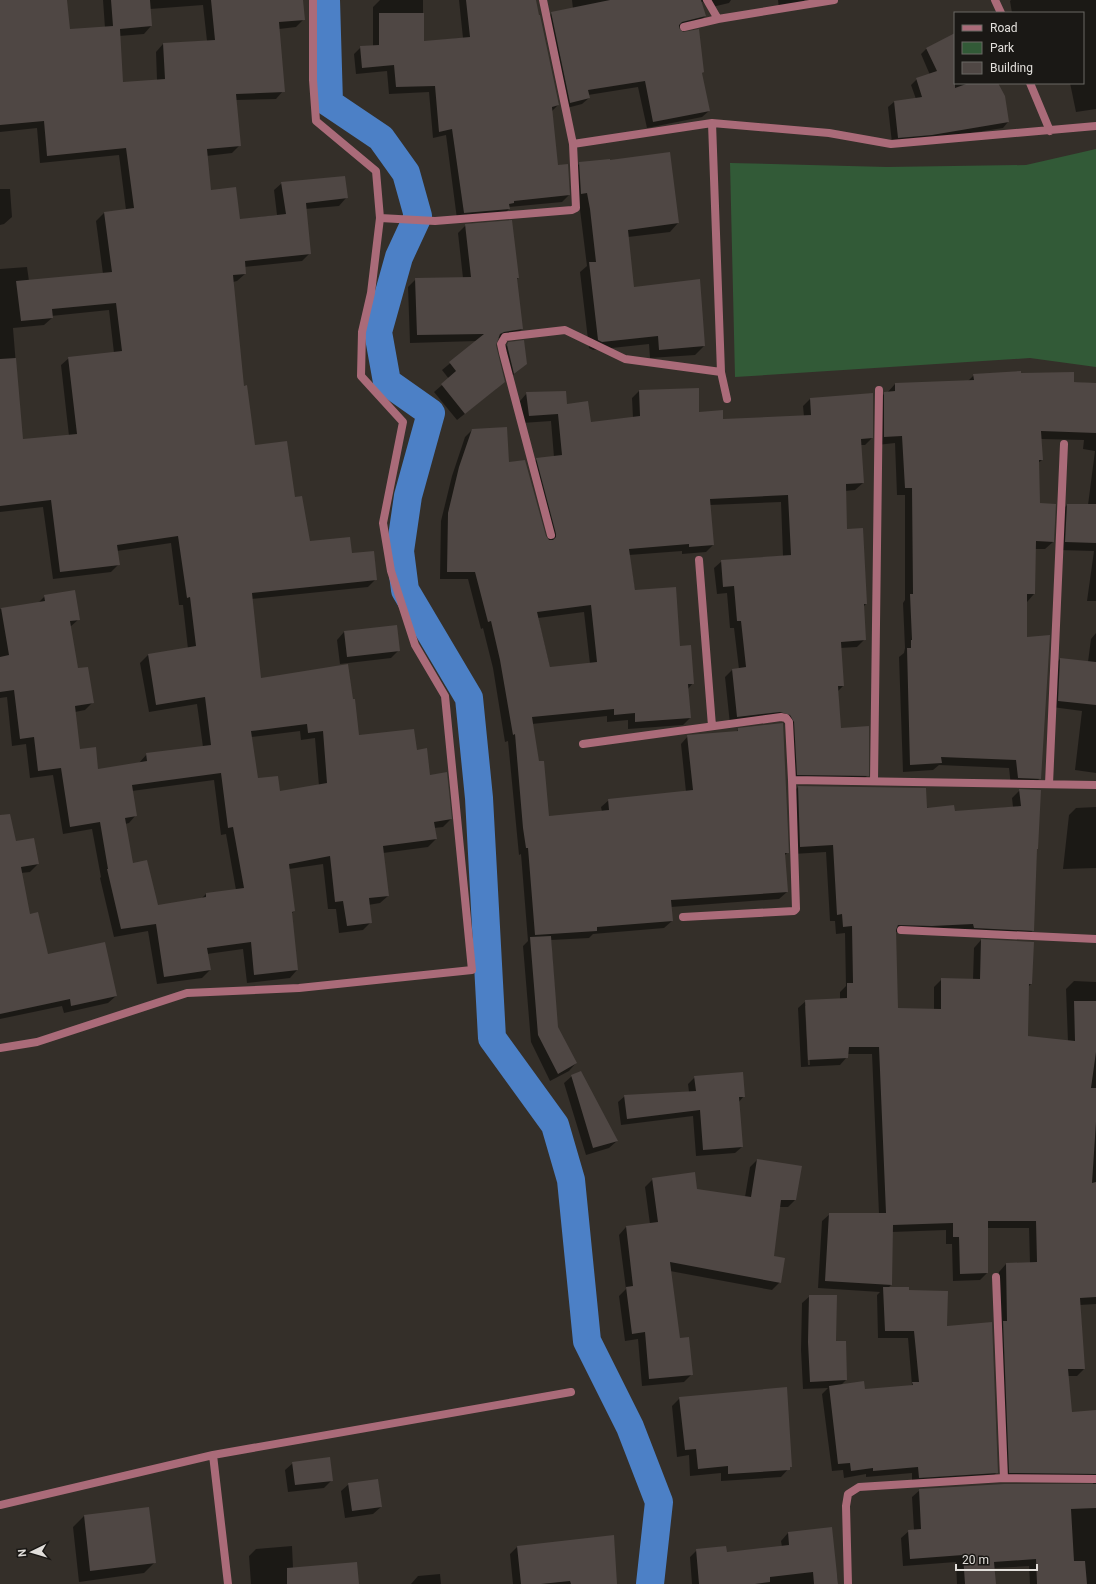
<svg xmlns="http://www.w3.org/2000/svg" width="1096" height="1584" viewBox="0 0 1096 1584" font-family="Roboto,sans-serif">
	<rect width="100%" height="100%" fill="#342f29"/>
	<path fill="#325a37" d="M1096 149V367L1030 358 735 377 730 163 887 167 1026 165Z"/>
	<path fill="#0007" fill-rule="evenodd" d="M0 0H66L69 30 105 28 103 0H302L304 19 296 27 279 29 283 91 276 99 236 100 240 145 232 153 206 156 210 192 239 220 277 215 274 190 282 183 346 198 339 206 305 209 310 253 302 261 244 267 245 274 237 281 233 282 243 387 254 446 294 498 309 542 351 554 376 579 368 587 251 599 260 680 359 736 416 751 451 819 443 827 434 828 436 839 428 847 383 853 388 896 380 903 368 905 371 922 363 930 339 933 336 909H328L323 864 289 869 294 911 291 914 297 970 290 978 247 983 243 949 207 954 210 970 202 978 157 984 148 931 114 937 100 878 101 877 92 829 63 834 53 775 30 778 26 744 12 746 7 697 0 698V609L38 603 45 596 79 619 70 627 77 669 93 702 85 710 75 712 79 750 97 770 139 763 147 754 203 747 197 704 149 712 140 663 148 655 188 649 183 605H179L171 543 117 551 119 564 111 572 53 579 43 507 0 512V269L27 267 29 281 103 274 96 221 104 213 126 210 119 155 40 163 37 128 0 132ZM203 5 207 41 163 44 156 52 157 80 122 84 119 36 144 34 151 26 150 9ZM109 310 114 353 69 358 61 365 69 436 22 440 13 328 44 325 52 318 51 316ZM300 731 301 740 315 738 319 786 279 792 257 779 251 737ZM214 780 221 835 226 834 236 890 206 894 201 899 157 907 132 864 125 824 129 823 136 815 132 791Z
		M380 0H423V42L463 38 459 0H535L558 105 551 112 557 166 569 195 562 202 509 207V209L502 216 457 219 446 135 433 138 429 92 389 94 387 71 356 74 354 54 361 47 373 46V7Z
		M572 0H731L729 3 708 8 703 2H701L705 16 698 23 678 27 703 72 701 74 709 111 702 117 647 128 638 87 588 95 589 98 582 104 563 109 545 20 552 13 573 9Z
		M778 0H805L800 5 779 8Z
		M1011 0H1096V109L1076 112 1070 83H1083V13H1012L1010 1Z
		M955 34V83H997L1008 122 1003 128 926 140 892 143 888 107 894 102 916 99 911 85 917 79 930 75 921 54 926 49Z
		M580 163 678 223 670 232 628 237 633 288 704 346 695 355 650 358 649 344 593 350 589 348 580 272 587 266 579 202 571 172Z
		M0 189H10L12 217 4 224 0 225Z
		M466 225 518 278 516 280 522 329 514 337 497 338 495 345 496 389 457 420 434 392 449 379 442 370 477 341 410 343 408 287 416 279 463 278 458 233Z
		M509 343 526 364 507 380 501 351Z
		M1020 374 1073 382 1096 384V601H1087L1094 551 1058 550 1059 513 1067 505H1088L1095 451 1083 449 1084 440 1041 439 1042 460 1038 463 1039 504 1053 542 1045 549H1035L1034 594 1027 602 1026 638 1049 636 1040 778 1033 786H1011L1009 768 939 765 933 770 903 772 899 657 904 653 905 648 903 603 905 600V495H897L895 443 877 445V401L885 393H887L895 384 968 381 974 375Z
		M639 391 698 413 723 420 804 417 803 406 810 399 872 438 865 445H860L863 483 855 490 845 491 846 530 866 604 863 607 865 639 857 647 840 648 843 686 838 691 840 729 868 775 860 783 790 781 788 729 782 719V721L772 718 730 724 725 677 732 670 739 669 734 628H730L727 593 717 594 714 568 722 561 783 556 781 502 710 505 713 545 706 552 682 554V551L629 555 635 591 679 647 693 683 688 689 690 718 683 725 628 729V720L607 722V716L532 724 548 817 602 812 601 807 609 800 686 792 681 744 688 736 736 732 739 729 788 852 784 856 787 892 779 899 671 907 672 921 664 928 593 934 589 938 551 940 557 1027 576 1063 569 1071 550 1081 531 1042 523 946 528 941 521 854 519 855 508 741 505 742 493 668 483 628 481 629 468 579H440L441 521 452 476 465 437 472 430 508 463 545 537 549 541 530 466 537 459 554 457 551 421 522 423 520 401 527 393 566 405 590 423 633 418 632 398ZM584 612 590 664 550 668 538 618Z
		M344 632 399 650 391 658 340 664 337 640Z
		M1096 633V773L1075 770 1082 711 1052 707 1053 666 1060 659 1088 662 1091 639Z
		M798 787 954 812 1013 807 1012 798 1020 790 1036 850 1033 930 1026 938 895 932 897 1009 934 1010V987L942 979 973 980 974 948 981 940 1031 984 1028 987 1027 1037 1068 1042 1066 989 1074 981 1096 982V1304L1080 1305 1084 1369 1077 1376H1067L1071 1413 1096 1411V1584H1030L1029 1566 994 1568 995 1584H957L956 1562 903 1566 901 1538 909 1531 914 1530 912 1497 920 1490 1094 1485 1092 1482 1002 1480 999 1272 1006 1264H1030L1029 1228H987V1273L980 1280 953 1281 952 1244H946V1230L892 1232 891 1285 888 1288 908 1291 946 1327 997 1472 990 1480 912 1484V1473L866 1477V1474L844 1478 843 1470 832 1471 822 1394 828 1388 803 1389 801 1350 802 1303 810 1296 835 1342 846 1380 841 1385 864 1391 910 1387 912 1385 908 1338H878L877 1295 880 1292 818 1288 822 1221 830 1214H879L872 1054H848L847 1057 840 1065 801 1067 798 1008 806 1001 840 999V992L846 986 845 933 836 934 835 921H830L826 852 793 854 791 794ZM805 1006H807L810 1065H808Z
		M1096 807V868L1063 869 1069 815 1076 808Z
		M0 845 38 864 30 872 21 873 29 915 47 955 116 996 108 1003 64 1013 62 1006 0 1019Z
		M572 1076 617 1141 609 1148 586 1155 564 1083Z
		M695 1077 744 1096 738 1103 742 1147 735 1153 696 1156 693 1116 621 1125 618 1102 625 1096 689 1092 688 1084Z
		M757 1160 795 1200 788 1207H779L773 1257 780 1282 772 1290 670 1271 679 1339 692 1374 684 1382 642 1386 638 1339 625 1341 619 1296 626 1289 619 1235 626 1227 650 1224 645 1187 653 1179 696 1190 745 1197 750 1167Z
		M680 1398 791 1466 781 1477 721 1481V1473L690 1476 689 1455 677 1457 672 1406Z
		M293 1463 332 1480 324 1488 288 1492 285 1470Z
		M349 1484 381 1507 373 1514 345 1518 341 1491Z
		M148 1508 155 1562 144 1573 79 1582 73 1527 84 1516Z
		M788 1533 837 1575 838 1584H692L690 1557 697 1550 726 1553 782 1547 781 1541Z
		M292 1546 293 1568 358 1584H251L249 1556 256 1549Z
		M517 1547 616 1584H513L510 1554Z
		M440 1574 441 1584H411L418 1576Z"/>
	<g fill="none" stroke-linecap="round" stroke-linejoin="round">
		<path stroke="#4c80c6" stroke-width="28" d="M326 0 329 103 381 138 406 173 418 216 399 257 378 332 387 382 431 413 408 496 400 551 405 590 469 698 479 798 492 1038 555 1125 571 1180 587 1341 630 1427 659 1502 650 1584"/>
	</g>
	<path fill="#4f4744" fill-rule="evenodd" d="M0 0H67L70 29 113 26 111 0H150L152 26 120 29 123 82 165 79 163 43 215 40 211 0H303L305 20 279 22 285 92 236 94 241 146 207 149 211 190 236 187 240 219 286 214 281 182 345 176 348 198 306 203 311 254 245 261 246 274 233 275 244 386 247 385 255 445 287 441 295 497 302 496 310 541 350 537 352 553 374 551 377 580 252 593 261 678 348 664 353 699H355L359 735 414 729 417 750 427 748 430 775 447 772 452 819 434 822 437 839 383 846 389 896 369 898 372 923 347 926 343 901 335 902 330 856 289 864 295 911 292 912 298 970 254 975 251 942 207 948 211 970 164 977 156 924 121 929 107 869H108L100 822 70 827 61 768 38 771 34 737 20 739 14 690 0 692V657L9 655 1 608 45 601 44 595 75 590 80 620 70 621 78 668 88 667 94 703 75 706 80 749 96 747 98 769 147 761 146 753 211 745 205 697 156 705 148 654 196 646 190 597 187 598 178 536 117 545 120 565 60 572 51 500 0 506V359L16 358 23 439 77 434 68 357 122 351 116 303 52 309 53 318 21 321 16 281 112 272 104 212 134 208 126 148 47 156 44 121 0 125ZM307 724 308 733 323 731 327 783 280 791 278 776 258 778 251 731ZM221 773 228 828 233 827 244 888 206 893V897L158 905 147 860 133 863 125 818 137 816 132 785Z
		M466 0H536L539 15H540L559 105 552 107 558 165 568 164 570 195 514 201V203L509 204 510 209 464 213 452 129 439 132 435 86 396 87 394 65 362 68 360 46 379 45V13H424V41L470 37Z
		M610 0H701L706 16 682 22 679 25V28L683 32 699 29 704 72 702 73 710 111 653 122 645 81 588 90 590 98 570 103 551 12Z
		M955 33V88L969 83H998L1005 96 1009 122 932 135 898 138 894 101 922 97 916 78 937 71 926 48Z
		M670 152 679 223 628 230 634 287 700 279 705 346 659 350 658 336 602 342 598 340 589 262H596L590 209 587 193 581 194 579 162 610 159V160Z
		M512 220 519 278H517L523 329 504 332 500 334 496 345 505 382 465 414 441 384 456 371 449 362 484 334 417 335 415 278 471 277 465 224Z
		M524 340 527 364 514 374 507 345 508 342Z
		M1021 371V373L1074 372V382L1096 383V433L1041 431 1043 460H1039L1040 503 1056 504 1054 542 1036 541 1035 594H1027V637L1050 635 1041 779 1018 778 1016 760 941 757 942 763 910 765 907 648H911V640H912L910 594H913L912 488H905L902 436 884 437V392L895 391V383L974 380 973 374Z
		M699 388V412L723 410V419L811 415 810 398 873 393V438L861 439 864 483 846 484 847 529 863 528 867 604H864L866 640 841 642 844 686H838L841 728 869 726V776L797 775 794 722 790 715 780 712 737 717 732 669 746 667 741 621H737L734 586 723 587 721 560 791 555 788 495 710 499 714 545 689 547V544L629 549 635 590 676 587 680 646 691 645 694 684H688L691 718 635 722V713L614 715V709L532 717 539 761H544L549 816 609 810 608 799 693 790 687 735 738 731V728L783 723 789 853H785L788 892 671 900 673 921 597 927V931L535 935 528 848H526L523 828 515 734 513 735 500 660 491 621 488 622 475 572H447L448 513 459 467 472 429 507 427 509 462 525 460 546 536 549 540H553L556 537V534L536 458 562 455 558 414 529 416 526 392 566 391 567 404 588 401 591 422 640 416 639 390ZM591 605 597 662 550 667 537 612Z
		M1067 504H1096V543L1065 542Z
		M397 625 400 651 347 657 344 631Z
		M1060 658 1096 662V705L1058 701Z
		M798 786 926 788 927 808 954 805 955 811 1021 806 1019 789 1041 790 1038 849H1037L1034 931 974 928 973 924 932 926 898 925 896 930 898 1008 941 1009V978L980 979 981 939 1034 942 1032 984H1029L1028 1036 1075 1041 1074 1001H1096V1052L1091 1088H1096V1122L1092 1183 1096 1182V1297L1080 1298 1085 1369H1068L1072 1412 1096 1410V1474L1009 1473 1003 1321H1007L1006 1263 1037 1262 1036 1221H988V1273L960 1274 959 1237H953V1223L893 1225 892 1285 825 1281 829 1213H886L879 1047H849L848 1058 808 1060 805 1000 847 998V983H853L852 926 843 927 842 914 837 915 833 845 800 847Z
		M10 814 16 841 34 838 39 864 21 867 30 914 38 912 48 954 105 942 117 996 71 1006 70 999 0 1014V815Z
		M551 936 558 1027 577 1063 558 1074 538 1035 530 937Z
		M581 1071 618 1141 593 1148 571 1075Z
		M743 1072 745 1097H739L743 1147 703 1150 700 1110 627 1119 624 1095 696 1091 694 1076Z
		M757 1159 802 1166 796 1200H781L774 1256 785 1258 781 1283 670 1262 680 1338 689 1337 693 1375 649 1379 645 1332 632 1334 626 1287 633 1286 626 1226 658 1222 652 1178 695 1172 697 1189 751 1197Z
		M883 1287H909V1290L948 1291 947 1326 992 1322 998 1473 919 1478 918 1467 873 1471V1468L851 1471 850 1463 838 1464 829 1386 864 1381 865 1389 913 1385 912 1382H919L914 1331H885Z
		M809 1295H837L836 1341H846L847 1380 810 1382 808 1342Z
		M787 1387 792 1467H790V1470L728 1474V1466L698 1469 696 1449 685 1450 679 1397Z
		M330 1457 333 1481 295 1485 292 1462Z
		M378 1479 382 1507 352 1511 348 1483Z
		M1004 1484H1096V1508L1071 1509 1074 1561H1085L1087 1584H1037L1036 1559 994 1562 996 1584H965L963 1555 910 1559 908 1530 921 1529 919 1489Z
		M149 1507 156 1563 90 1571 84 1515Z
		M832 1527 838 1584H814L813 1572 770 1577V1582L755 1584H699L696 1549 726 1546 727 1552 789 1545 788 1532Z
		M614 1535 617 1584H571L570 1581 541 1584H521L517 1546Z
		M357 1562 359 1584H287V1568Z"/>
	<g fill="none" stroke-linecap="round" stroke-linejoin="round">
		<path stroke="#aa6b79" stroke-width="8" d="M707 0 718 19
			M995 0 1001 13
			M684 27 718 19 834 0
			M1030 83 1050 131
			M712 123 721 372 727 399
			M573 144 712 123 829 133 891 144 1096 126
			M380 218 435 221 572 210 576 208 573 144 543 0
			M551 535 503 353 501 344 505 337 565 330 625 359 721 372
			M699 560 712 726
			M583 744 781 717 786 718 789 722 792 780 796 909 794 911 683 917
			M792 780 1096 785
			M874 781 879 390
			M1049 784 1064 444
			M901 930 1096 939
			M0 1048 37 1042 187 993 299 988 472 970 445 696 415 645 391 571 383 523 403 422 361 376 362 332 371 293 380 218 376 171 316 121 313 80V0
			M996 1277 1004 1478
			M213 1455 228 1584
			M0 1505 213 1455 571 1392
			M848 1584 846 1506 848 1494 859 1487 1004 1478 1096 1479"/>
	</g>
	<rect x="954" y="12" width="130" height="72" fill="#1a1815" stroke="#6a6864"/>
	<rect x="962" y="25" width="20" height="6" fill="#aa6b79" stroke="#6a6864"/>
	<text x="990" y="32" font-size="12" fill="#e2dfdb">Road</text>
	<rect x="962" y="42" width="20" height="12" fill="#325a37" stroke="#6a6864"/>
	<text x="990" y="52" font-size="12" fill="#e2dfdb">Park</text>
	<rect x="962" y="62" width="20" height="12" fill="#4f4744" stroke="#6a6864"/>
	<text x="990" y="72" font-size="12" fill="#e2dfdb">Building</text>
	<g transform="translate(32 1552) rotate(265)" stroke="#1a1815" stroke-width="3" paint-order="stroke">
	<path d="M0-3L7 15L0 10L-7 15Z" fill="#e2dfdb"/>
	<text y="-6" font-size="11" font-weight="bold" text-anchor="middle" fill="#e2dfdb">N</text>
	</g>
	<path d="M956 1564v6h81v-6" fill="none" stroke="#e2dfdb" stroke-width="2"/>
	<text x="962" y="1564" font-size="12" fill="#e2dfdb" stroke="#1a1815" stroke-width="3" paint-order="stroke">20 m</text>
</svg>
